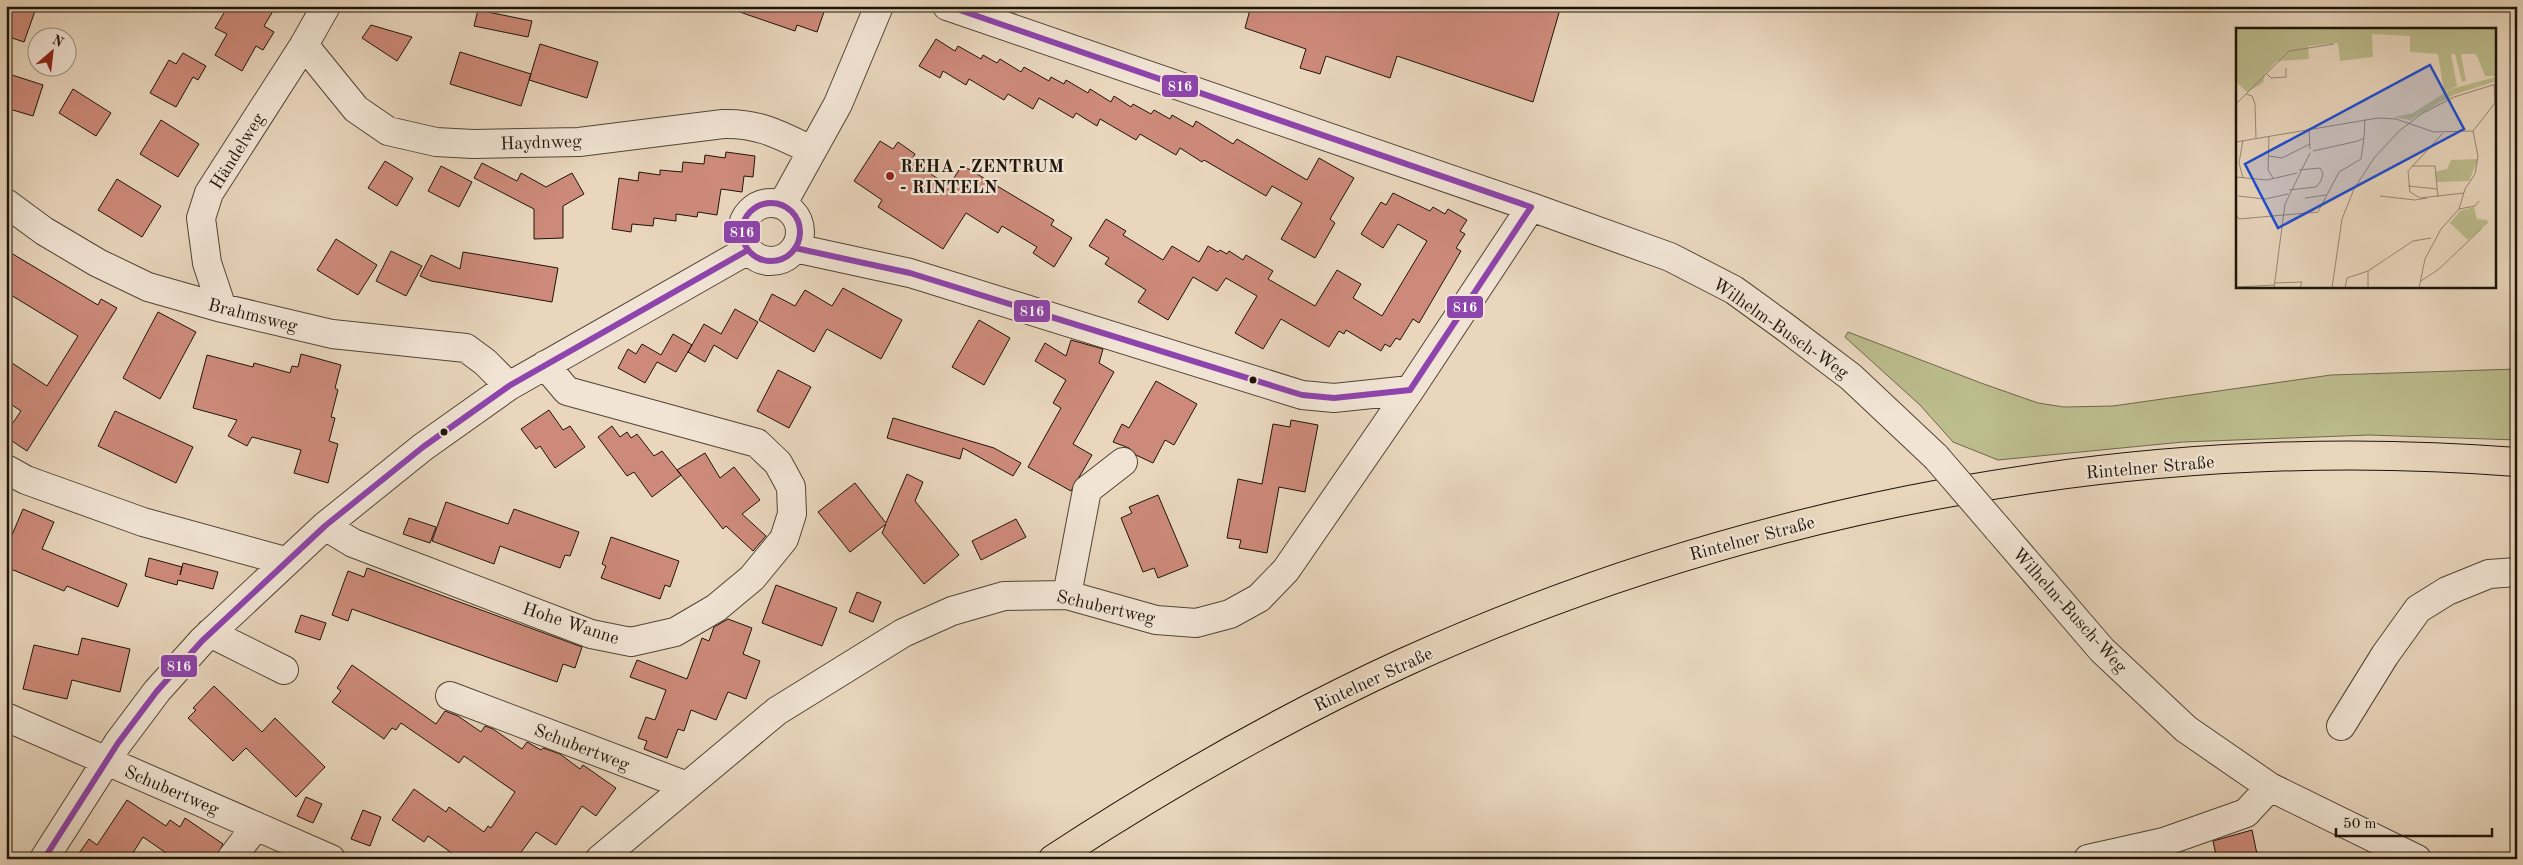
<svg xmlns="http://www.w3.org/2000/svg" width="2523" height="865" viewBox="0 0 2523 865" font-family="'Old Standard TT',serif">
	<rect width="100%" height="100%" fill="#e9d6bd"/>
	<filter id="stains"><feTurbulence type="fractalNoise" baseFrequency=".004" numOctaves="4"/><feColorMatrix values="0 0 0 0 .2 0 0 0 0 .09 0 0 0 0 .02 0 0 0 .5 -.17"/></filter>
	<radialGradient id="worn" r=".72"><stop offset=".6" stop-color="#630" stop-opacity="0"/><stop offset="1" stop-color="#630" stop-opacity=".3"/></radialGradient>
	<path fill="#bcbc8d" stroke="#6d684b" d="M1848 332 1981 383 2038 403 2064 407 2113 406 2331 375 2517 369V440L2369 435 2183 442 1998 460 1953 442 1920 405 1845 337Z"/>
	<path fill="#cd8a7a" stroke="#1e1409" d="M6 6H21L35 11 24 42 6 36Z
		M228 6H276L264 26 274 32 263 50 256 46 242 71 215 55 227 34 215 28Z
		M732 6H826L817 32 797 25 795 31 731 9Z
		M1251 6H1561L1533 102 1397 56 1390 78 1326 56 1320 74 1300 68 1306 49 1245 28Z
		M478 10 532 21 528 37 474 26Z
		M371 25 412 37 397 61 362 38Z
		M936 39 955 51 958 46 981 59 983 55 997 63 1000 59 1021 72 1024 67 1049 81 1051 77 1064 84 1066 80 1088 93 1090 89 1111 102 1114 96 1131 107 1133 104 1151 114 1154 110 1170 119 1172 115 1193 127 1196 121 1233 144 1237 139 1307 180 1319 158 1354 178 1330 219 1335 223 1315 258 1281 239 1302 203 1272 186 1266 196 1204 160 1202 162 1180 148 1176 155 1140 134 1136 140 1100 119 1097 126 1076 113 1073 118 1039 98 1033 109 1008 94 1004 100 969 79 966 85 943 71 940 78 919 66Z
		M540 44 598 62 587 98 529 80Z
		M460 52 531 74 521 106 450 84Z
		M183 53 206 66 198 80 193 77 176 107 150 93 169 60 176 64Z
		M6 73 43 85 33 116 6 108Z
		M73 89 111 113 96 136 59 113Z
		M161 120 199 144 178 177 140 154Z
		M880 141 893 149 898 142 915 154 911 161 949 186 962 165 1054 220 1051 225 1072 238 1054 267 1033 253 1037 247 1002 226 998 233 966 213 943 249 878 207 882 200 854 181Z
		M726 152 755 156 753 177 744 176 742 192 721 189 717 215 698 212 697 217 676 214V221L654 218 653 226 632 224 631 232 612 229 619 178 638 181 639 172 660 175V170L682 172 683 162 704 164 705 155 725 158Z
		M385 161 413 178 397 206 368 188Z
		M482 163 517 181 521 173 546 187 572 173 584 194 563 206V238L534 239V209L474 178Z
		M441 166 472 182 459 207 428 191Z
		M117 179 161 206 142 237 98 210Z
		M1393 193 1430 211 1433 207 1445 214 1448 209 1467 220 1460 231 1465 234 1456 248 1461 251 1419 323 1413 319 1400 340 1396 338 1390 347 1385 344 1381 351 1346 330 1344 334 1339 331 1329 347 1281 319 1263 349 1235 333 1257 296 1226 278 1217 291 1193 277 1168 320 1138 302 1146 290 1105 264 1109 258 1089 246 1106 219 1126 231 1123 235 1163 260 1172 246 1199 262 1208 246 1218 252 1220 250 1227 254 1229 251 1243 260 1246 255 1273 271 1268 279 1315 306 1337 270 1361 284 1353 298 1382 316 1427 241 1398 224 1383 248 1361 234 1381 202 1386 205Z
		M336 239 377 265 358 295 317 270Z
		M6 250 98 305 101 299 117 308 27 451 6 437V433L21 411 6 401V359L47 386 78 336 6 292Z
		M391 251 422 266 406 296 376 281Z
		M463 252 558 268 552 302 431 281 420 276 431 255 460 269Z
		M843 288 902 320 881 359 827 329 814 352 759 320 772 294 795 306 805 290 832 306Z
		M735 309 758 322 737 359 714 345 705 362 688 352 704 324 721 334Z
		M158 312 196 332 160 399 123 378Z
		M979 320 1010 338 984 385 952 367Z
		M673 334 692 345 676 372 657 362 645 383 618 368 628 349 636 354 642 344 661 355Z
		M1071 340 1103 349 1099 363 1114 372 1073 444 1092 455 1071 491 1028 467 1061 408 1053 403 1066 380 1035 361 1045 343 1066 356Z
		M301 354 341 365 335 388 338 390 331 417 335 418 329 441 338 444 328 483 294 473 301 450 252 437 247 446 228 436 237 420 193 408 207 355 253 367 254 363 290 373 292 366 298 367Z
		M778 370 811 387 789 428 757 411Z
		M1156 381 1197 404 1174 445 1165 440 1153 463 1136 455 1129 448 1113 442 1122 424 1129 428Z
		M549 410 563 430 570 426 585 447 555 468 540 446 536 449 521 429Z
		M115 411 193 447 176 483 98 446Z
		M893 418 994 448 1021 463 1013 476 963 448 960 459 887 438Z
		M1291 420 1318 425 1305 492 1279 487 1267 553 1239 548 1241 540 1227 538 1238 479 1262 484 1273 424 1290 427Z
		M612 426 620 437 627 432 631 438 637 434 654 456 662 451 681 475 652 497 634 472 627 476 598 437Z
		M705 453 720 478 734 467 760 500 742 514 766 536 753 551 726 526 723 529 677 470Z
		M907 474 923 482 915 501 959 555 924 584 882 533 886 524 850 552 818 512 855 483 886 523Z
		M1158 495 1188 566 1158 578 1154 568 1143 572 1121 518 1132 513 1129 507Z
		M446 502 508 524 514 509 579 532 570 556 565 555 560 568 500 546 494 564 432 541Z
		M23 509 54 522 42 549 127 584 118 607 67 586 64 591 6 567V549Z
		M409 518 436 527 430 543 403 534Z
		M1016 519 1026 537 981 560 972 541Z
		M611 537 679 561 670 587 665 585 660 599 601 578 606 566 602 564Z
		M149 558 182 567 180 575 183 563 218 572 213 589 178 580 177 585 145 576Z
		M367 568 582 647 575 668 563 664 557 682 352 609 348 621 332 615 348 571 364 577Z
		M776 585 837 608 822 646 762 623Z
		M857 592 881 602 873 622 849 612Z
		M301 615 326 623 320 640 295 632Z
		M728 619 752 628 743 654 760 661 746 699 728 692 716 720 691 710 684 731 678 729 667 758 644 749 647 741 638 738 646 717 655 720 666 690 630 677 637 660 687 679 702 638 709 641 714 627Z
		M82 638 130 649 120 692 72 680 67 699 23 689 34 645 78 655Z
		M352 665 436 724 445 711 458 716 481 732 485 726 493 729 522 749 527 742 541 750 543 748 560 754 580 769 583 765 616 788 596 816 582 806 556 845 536 832 516 859H460L428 836 424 842 392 820 414 789 446 812 449 807 484 832 488 826 491 828 515 792 464 756 459 763 401 723 396 730 392 728 384 739 332 702 341 691 337 688Z
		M214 686 262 732 275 718 325 767 296 797 246 748 233 761 188 718 196 710 193 708Z
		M306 797 322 804 313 823 297 816Z
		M127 800 166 826 170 820 180 827 185 818 223 844 216 859H175L143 837 129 859H75L89 839 97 845Z
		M363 810 381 817 370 846 351 839Z
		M2252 830 2258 859H2230L2228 853 2216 855 2213 841Z"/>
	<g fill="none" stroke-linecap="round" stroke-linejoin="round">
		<defs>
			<path id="minor" d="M947 6 1531 207 1670 257 1734 290 1785 327 1851 377 1936 457
				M304 45 356 109 388 131 436 142 473 144 579 142 723 124C759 123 780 135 811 150
				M6 203 44 231 98 263 148 287 222 308 332 334 466 348 485 362 509 386
				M742 232a29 29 0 1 1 58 0a29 29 0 1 1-58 0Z
				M782 205 838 104 879 6
				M795 248 910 273 1302 395 1334 398 1410 390 1531 207
				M222 308 207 263 201 218 209 193 304 45 326 6
				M6 469 26 480 143 522 285 561
				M325 526 353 543 591 634 631 642 675 632 716 608 752 578 784 539 792 514 791 487 778 463 757 443 567 391 545 365
				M1998 529 2102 650 2186 729 2270 787 2417 859
				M1067 595 1087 490 1123 462
				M210 633 284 670
				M450 696 687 786
				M6 717 331 859
				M2341 726 2385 655 2418 609 2447 591 2489 574 2517 572
				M44 859 118 743 157 691 202 641 325 526 423 447 509 386 748 250
				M231 859 256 826
				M600 859 777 711 903 633 952 611 1004 596 1067 595 1156 620 1196 623 1230 614 1259 598 1286 570 1410 390
				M2088 859 2164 842 2246 813 2270 787"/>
			<path id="major" d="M1053 859C1166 785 1283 718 1405 662 1747 507 2141 432 2517 462"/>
		</defs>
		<use href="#minor" stroke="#514436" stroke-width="30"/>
		<use href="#major" stroke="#1e1409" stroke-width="30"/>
		<use href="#minor" stroke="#f1e4d4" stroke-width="28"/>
		<use href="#major" stroke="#e9d6bd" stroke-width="28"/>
		<defs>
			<path id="minor-bridge" d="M1936 457 1998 529"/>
		</defs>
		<use href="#minor-bridge" stroke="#514436" stroke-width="30" stroke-linecap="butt"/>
		<use href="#minor-bridge" stroke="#f1e4d4" stroke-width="28"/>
		<defs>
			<path id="bus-1" d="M742 232a29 29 0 1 1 58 0a29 29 0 1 1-58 0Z
				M795 248 910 273 1302 395 1334 398 1410 390 1531 207 948 6
				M44 859 118 743 157 691 202 641 325 526 423 447 509 386 748 250"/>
		</defs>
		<use href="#bus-1" stroke="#f1e4d4" stroke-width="10"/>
		<use href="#bus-1" stroke="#8e44ad" stroke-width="6"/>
	</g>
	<circle fill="#8f2418" stroke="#f1e4d4" stroke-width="2" cx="890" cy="176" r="5"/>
	<g fill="#1e1409" stroke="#f1e4d4" stroke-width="2">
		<circle cx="1253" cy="380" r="4.5"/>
		<circle cx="444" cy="432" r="4.5"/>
	</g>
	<g text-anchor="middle" stroke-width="4.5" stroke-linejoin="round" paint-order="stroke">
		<g font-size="18" fill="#1e1409" stroke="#f1e4d4">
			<text transform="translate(541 142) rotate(-2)" y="6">Haydnweg</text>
			<text transform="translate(237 151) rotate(-58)" y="6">Händelweg</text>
			<text transform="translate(253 315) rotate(14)" y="6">Brahmsweg</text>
			<text transform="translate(1781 328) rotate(35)" y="6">Wilhelm-Busch-Weg</text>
			<text transform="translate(2150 467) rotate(-5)" y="6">Rintelner Straße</text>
			<text transform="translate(1752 538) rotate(-15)" y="6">Rintelner Straße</text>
			<text transform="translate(1106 607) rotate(13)" y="6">Schubertweg</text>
			<text transform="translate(2070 610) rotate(48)" y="6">Wilhelm-Busch-Weg</text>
			<text transform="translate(571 623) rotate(18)" y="6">Hohe Wanne</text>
			<text transform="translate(1373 679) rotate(-25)" y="6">Rintelner Straße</text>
			<text transform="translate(582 747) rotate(21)" y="6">Schubertweg</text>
			<text transform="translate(172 790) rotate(23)" y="6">Schubertweg</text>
		</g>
		<g font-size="18" font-weight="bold" fill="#1e1409" stroke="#f1e4d4" text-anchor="start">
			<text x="900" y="172">REHA - ZENTRUM<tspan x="900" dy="21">- RINTELN</tspan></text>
		</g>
	</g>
	<g transform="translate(2236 28)">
		<rect width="260" height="260" fill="#e9d6bd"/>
		<path d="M0 0H260V48H249L240 26H225L230 53 226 54 219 26H215L221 58 208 64 202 26 174 24V8L136 6 137 29 104 33 102 15 72 18 73 31 41 33 29 46 27 55 11 64 0 54ZM260 49V53L217 67 174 92 158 89 177 85 215 61ZM242 131 233 153 201 154 199 144 211 141 215 132ZM238 179 241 191 251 192 252 195 232 212 214 195 224 183Z" fill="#bcbc8d"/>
		<path fill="none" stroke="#988875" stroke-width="1" d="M31 46 35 50 50 49V40M10 66 16 68 19 76 20 110M0 76 53 23 98 16M73 100 74 121M207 105 172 143 174 164 184 170 228 165M33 108 32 142 37 150M7 112 3 135 7 150M0 114 142 90 160 91 198 104 237 103M77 123 122 113 128 110 129 91M33 128 46 130 74 116M176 138H199L202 169M0 149 31 152 61 145M172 158 201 161M53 162 80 159 85 153 87 145 84 140 63 142M2 168 29 171 52 166M144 168 179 172 191 170M69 170 90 167M223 181 239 178 243 173M1 188 3 191 82 184 103 144 125 131 128 110M185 253 203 241 245 201M39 255 66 254 64 260M0 259 39 257M38 260 49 176 74 125M96 260 106 191 118 161 138 130 163 103 187 85 218 69 260 56M109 260 111 250 132 243M132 260V243L177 213 195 210M183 260 189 231 205 201 223 181 229 161 239 146 242 128 237 103 259 75 258 56"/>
		<path fill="#1d4ed8" fill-opacity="0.15" stroke="#1d4ed8" stroke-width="2.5" d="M194 37 228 101 42 200 9 136Z"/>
		<rect width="260" height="260" fill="none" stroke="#1e1409" stroke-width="2.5"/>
	</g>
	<g stroke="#f1e4d4" stroke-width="2">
		<rect x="1161" y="74" width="38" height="24" rx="5" fill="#8e44ad"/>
		<rect x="723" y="220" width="38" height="24" rx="5" fill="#8e44ad"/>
		<rect x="1446" y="295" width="38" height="24" rx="5" fill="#8e44ad"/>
		<rect x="1013" y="299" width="38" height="24" rx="5" fill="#8e44ad"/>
		<rect x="160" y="654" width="38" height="24" rx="5" fill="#8e44ad"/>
	</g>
	<g font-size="14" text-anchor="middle" font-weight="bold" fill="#fff">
		<text x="1180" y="91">816</text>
		<text x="742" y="237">816</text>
		<text x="1465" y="312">816</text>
		<text x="1032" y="316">816</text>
		<text x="179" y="671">816</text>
	</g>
	<rect width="2523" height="865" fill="none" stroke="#e9d6bd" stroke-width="25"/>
	<rect x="8" y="8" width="2508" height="850" fill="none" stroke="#1e1409" stroke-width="2.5"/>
	<rect x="12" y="12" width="2498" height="840" fill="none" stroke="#1e1409"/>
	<g transform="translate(52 52) rotate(28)"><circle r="24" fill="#f1e4d4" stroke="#9d9183"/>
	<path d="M0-4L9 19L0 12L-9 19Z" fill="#8f2418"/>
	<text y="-8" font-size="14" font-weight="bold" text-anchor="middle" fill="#1e1409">N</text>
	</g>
	<path d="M2336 828v8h156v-8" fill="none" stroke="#1e1409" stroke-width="2.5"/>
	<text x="2343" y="828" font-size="15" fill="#1e1409" stroke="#f1e4d4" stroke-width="4" paint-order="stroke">50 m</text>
	<rect width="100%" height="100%" filter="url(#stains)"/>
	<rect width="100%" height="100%" fill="url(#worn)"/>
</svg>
